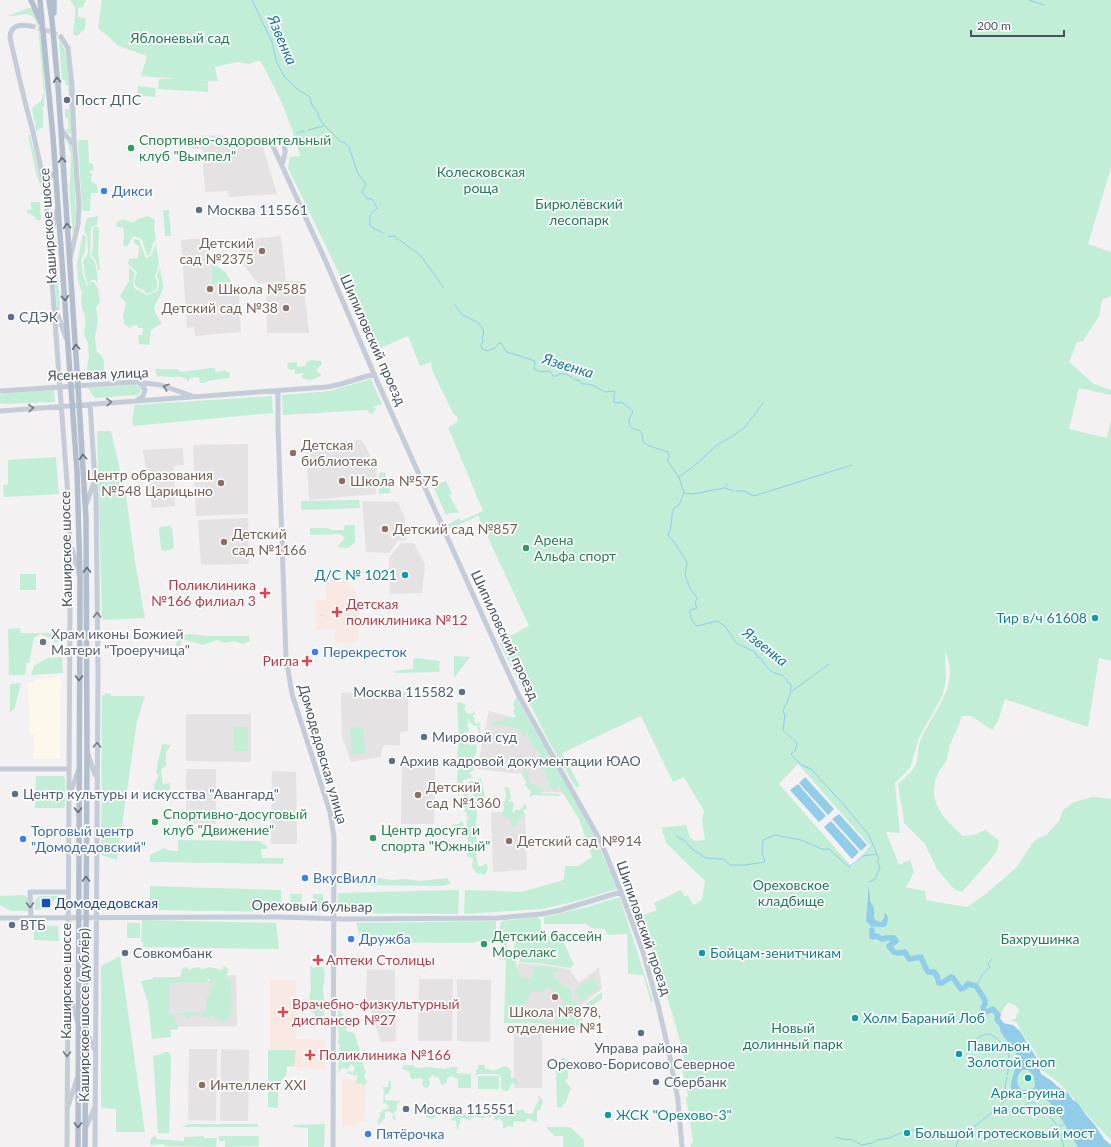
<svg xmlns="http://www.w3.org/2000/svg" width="1111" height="1147" viewBox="0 0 1111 1147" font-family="Lato,sans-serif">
	<rect width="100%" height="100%" fill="#f3f1f1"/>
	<path fill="#fcf9ec" d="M61 677 60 759H33L34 734H30L28 683H35V679Z"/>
	<path fill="#e4e2e2" d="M223 135 224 144 257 140 263 147 277 194 229 197 228 191 205 192 202 149H192L191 136Z
		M281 236 286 281H303L309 333H267L266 283 258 284 242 263 240 240Z
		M209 238 212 284 232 283 239 294 241 332 195 336 194 327 187 328 181 240Z
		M362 440 377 468 376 494 309 500 306 444Z
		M248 444V514L196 516 193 445Z
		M183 448 184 465 174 466 175 506 152 508 143 450Z
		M362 501 398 502 405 518 406 540 398 541 389 553 366 552Z
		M248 518 249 564 201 565 198 520Z
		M401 543H414L425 564 422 593 390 594 389 558Z
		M408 692V731L400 732V745H385L382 748 381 757 351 762 342 737 341 693Z
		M489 711 520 719 563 793 533 791 522 774 477 769Z
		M186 714H251V762L186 761Z
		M402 765 435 766 434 824H401Z
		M186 769H216V824H186Z
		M272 771 296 772 297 844H271Z
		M491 812H525L527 870 493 872Z
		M518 963 545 965 569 969 579 983 599 967 602 989 580 1006 561 1025 517 1018Z
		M367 969 395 970 396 1041 381 1042 366 997Z
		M209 975H236L237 1026 163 1027 156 980 209 981Z
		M419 979H453L452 1041H418Z
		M457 979 491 980 490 1042 457 1041Z
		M514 1024H542V1088H514Z
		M189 1049H217L216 1121 188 1120Z
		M221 1049 249 1050 248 1121H220Z"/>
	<path fill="#fae8e3" d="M346 580 358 597V642L335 643V630H315V601L326 600V582Z
		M270 980H296V1039L325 1040V1069H307V1067H288V1050H270Z
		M342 1079 366 1080 365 1121H357L356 1126 342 1127Z"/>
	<path fill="#c2eed8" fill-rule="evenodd" d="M69 0H85L86 1 83 7 78 8V17H81L86 19 85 29 77 36 73 34C74 30 73 28 74 24 75 15 78 6 69 0Z
		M102 0H1111V168L1088 244 1111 252V296L1102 300 1099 316 1083 341 1077 342 1069 362 1094 384 1111 390V395L1079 388 1069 429 1107 438 1111 419V661L1099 658 1088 727 1005 699 998 721 992 730 971 716H962C959 726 954 735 950 745 948 751 948 757 945 763 943 766 940 769 938 773 926 801 943 818 963 836L974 835 985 830 999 840 997 851 991 859 962 892 955 890 937 869 925 844 904 823C903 809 899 797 898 784 903 779 912 772 915 766 919 758 917 747 921 739 934 710 961 684 945 651L946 680 943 694 919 738 910 768 895 783 900 833 886 832 899 865 910 860 914 872 906 887 925 891 926 900 967 907 983 896 1016 868 1034 841 1047 834 1059 821 1063 810 1074 802 1093 797 1111 799V1140L1100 1129 1067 1091 1053 1078 1041 1070 1036 1053 1022 1033 1017 1023 1010 1020 1016 1019V1016L1019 1010 1015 1005 1008 1003C1002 1010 1003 1011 999 1018L1001 1024 1099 1147H690L693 1140 686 1098 688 1096 682 1068 685 1064C675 1013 656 966 639 917L657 910 654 903 681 890 685 897 688 895 693 905 702 900 705 881 666 843 664 835 662 834 663 829 659 828 686 825 690 837 695 841 705 840 702 821 704 811 684 777 673 782 641 716 562 753 580 786 576 788 547 738 499 642 529 626 478 516 449 529 447 525 459 518 461 521 483 511 448 427 456 423 458 421 457 416 454 415 432 370 431 362 420 366 408 336 376 350 288 168 290 157 300 156C291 122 278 91 260 61H257L249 64 238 62 215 67 218 81 195 80 208 81V92L158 89 159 79H178L141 76 147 56 119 46 98 28ZM798 764 870 846 852 867 779 784Z
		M29 8H33C42 33 44 61 45 88 45 95 44 100 44 107L42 108 43 110V127L36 131 32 108 41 101 44 92 38 28C32 6 23 17 7 16Z
		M59 39 66 52 70 87 71 133H68L66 129 69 128 68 119 65 117V109H69L68 85H66L65 80H62Z
		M138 86 156 88 155 97 137 95Z
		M28 135H30L43 187 41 188 36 173Z
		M67 139 72 147 74 175 76 214 73 236 69 184H70L71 155Z
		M78 140H88L89 163 93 164 94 170 90 171V173H92L91 181 97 185 98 193H91L90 211H82Z
		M31 202H40L41 220H37L34 216 27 212V210H31Z
		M163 210H169L171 236H165Z
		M98 216 97 226 95 225 91 228 90 256 95 262 97 273 98 284 95 280H91L88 284 85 276 83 261 88 253 87 236 84 230 87 218Z
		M148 216 155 220 154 228 156 239 153 244 150 255H147L142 239 133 236 127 247 123 245 124 235 123 228 116 226 117 222 123 219 133 223 138 219Z
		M95 226 99 228 98 251 100 271 98 270 96 261 91 255 93 247V229Z
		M53 232H55L60 309H57L52 238Z
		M83 234 86 237 85 251 81 260 83 275 87 286 90 282H94L98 289 100 302 96 308 98 320 95 338 97 352C107 359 103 364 104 375L101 376 88 373 87 367 89 357 88 344 84 333 86 320 81 304 82 293 78 281 77 263Z
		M134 239 139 240 146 258 151 256 156 243 159 264 155 277 157 281V289L147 294 143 290 136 287 134 281 137 272 128 264 129 259 138 258 139 246 134 243Z
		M211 262 225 272 232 283 212 284Z
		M160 266C160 272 164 282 163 288 158 306 147 304 162 323L151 330 149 345 139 344 138 335H142L143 328H138L137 325H134L130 328 124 324 123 315 126 303 120 296 129 281V267L135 273 133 280 134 288 147 295 158 290 159 281 157 276Z
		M311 360 321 361 322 364 316 370 318 372 321 374V375C316 380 308 381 302 378V375L305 373 295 374V369L291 370 287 368 288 363 295 362 297 363V367L306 366V363Z
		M211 368H215V372L223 371 224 370 230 373 229 378 208 381 204 383H200L199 377 189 378V382C183 375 179 377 171 377 166 377 161 376 157 376L155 369H177L181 372Z
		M371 379 382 404 372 407 376 408 372 415 367 410 283 415 282 395 330 391Z
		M135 385 139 386 141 389 140 393 137 395 95 398 88 388Z
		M54 390 55 402 4 404 0 403V395L3 393Z
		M272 396 273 413 133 426 132 421 135 405Z
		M97 431H111L126 496 135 561 145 618 102 620Z
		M56 457 59 494 4 497 3 485 8 484V460Z
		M385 472 391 493 379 494V473Z
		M446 481 452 494 449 495 459 513H450L446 515 433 486Z
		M359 500 360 508 301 510V501Z
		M345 525H355V542L348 548 337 547 345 538 340 534 310 535V528H328L332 530H344Z
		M169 526 172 528 174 547 171 550 164 551 161 549 159 529 161 527Z
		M20 574H36V590H20Z
		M20 628 21 633H62V641L55 643 51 638 40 634 34 638 29 663H27L25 675H9L8 629Z
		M190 634 208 636H249L250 641 243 644 234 641 224 643 218 640 203 645 183 639 180 646H176L177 641 174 638H164L167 635 178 636Z
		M454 656 470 657 454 678Z
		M62 657 63 673 31 675 34 666 47 658Z
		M416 658 440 661 439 666 440 671 438 672 395 673 394 671 413 669V660Z
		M21 683 14 710 10 712V684Z
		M105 693 111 694V696H145L137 721 117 860 101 855 102 695H105Z
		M516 697 574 797 598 843 617 889 577 901 542 909 464 914 465 890 521 892 564 880 565 866H578L592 857 579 819 558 785 557 790 550 788C549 780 546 770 538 764V761L532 764 531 762 532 760 538 758 540 754 533 747 528 737 527 731 526 732V736H524L521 734 523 732 518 730 517 727 512 728C506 724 498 727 491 724L497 721 501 722 503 721 505 717 512 718 516 717 513 711 515 709 513 705Z
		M460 702 466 705 464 709 467 713 469 714 473 713V710L475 714 473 716 475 720 474 721 477 724 478 723 481 724 479 726 481 732 479 733 477 726 472 725 469 719 467 720 469 723 466 726H468L469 730 468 732H464L463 738 466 739 467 735H476L475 743H468L470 745 476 744 477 752 471 761 474 768 473 771 470 772 469 774 472 775 471 778 463 780 462 786 458 797 457 777 459 762 457 755 459 741 457 703Z
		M234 727H248V751H233Z
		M363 727 365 753 352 754 350 728Z
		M162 744 171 745 166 752V765L161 770 163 785 170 782V790L166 791 165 794 155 799 154 787 158 776 156 771Z
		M523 769H526C530 774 528 776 528 780L531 784 530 788 532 784C536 784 538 789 541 788L543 790 541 793 559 794 560 796 534 795 530 797 531 790H529L525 785 526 781 522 775 524 772Z
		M36 776H63L65 777V806L64 808H35Z
		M481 778 485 797 483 798 481 803 475 807 484 805V807L478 808 476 811 477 812 476 824 477 851 476 853 478 866H483L484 864H487L488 869 485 875 480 873 477 874 472 867 473 858 469 857 467 856V845L470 844 467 839 468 837H465L462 835 468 832 467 830 457 829 456 835 453 833 451 828 452 825 459 824 461 821 464 824 463 828 467 827 466 822 469 818 467 817V813L464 811 466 808H464L465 804 463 790 469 794 467 797 468 803 471 801V798L475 800 476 798 472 794 475 792H469V781H475V792L479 789 477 787 478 780Z
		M505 787 509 788 511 798 508 801 509 802 511 801 514 804 512 813H514L515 810H518L523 808 524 803 526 805 527 809 524 810 521 820H518L519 821 516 826H512L509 823 513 820 501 816 504 809C501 801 510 796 504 789Z
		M178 840 259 841 267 846V849H261L262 858H284L283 864 150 862V855L164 848 170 851H178Z
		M380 878 391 880 406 879 420 881 447 878 451 883 443 886 359 885 369 880Z
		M150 886 281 890 282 912 150 910Z
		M459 890 458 914 343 913 338 912V893Z
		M290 894H302V911H291Z
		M313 894H323V911H313Z
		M23 895 28 897 29 911H11L0 905V896Z
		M40 896H58L46 909 35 910V899Z
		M615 898H620L653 1001 652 1002H651L643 975 628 974 627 934 608 935 605 929 591 928 586 924H544V917L591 906Z
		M537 917 541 920V934L499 932 500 925 502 921Z
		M142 920 276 923 279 949 143 947V942H141Z
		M496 921V939C489 944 480 939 473 943L360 942V937L356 923Z
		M127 923H140V938H127Z
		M34 925 58 926 59 941 34 940Z
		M505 935 511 937 513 939 507 942V951L509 952V955H511L515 943 518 939H520V936H561L574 965 570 968 545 964 520 962 519 949 517 948C513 956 517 970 521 978L530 979 533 974 534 968 541 966 557 968 559 971 551 972 555 979 559 980 561 985 568 987 572 992 571 1000 575 1003 583 1006 602 992V999L591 1006 587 1005V1010H582L580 1016 577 1017 583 1018 582 1027 576 1026V1017C575 1019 576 1022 575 1024 571 1031 560 1028 554 1028L557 1013 561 1009 564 1000 552 995 553 991 550 988H546L543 992 535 991 530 992 523 1009V1013L534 1019 551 1022 553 1026 552 1031 543 1034V1024L541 1023H504L506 960 499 959 502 937Z
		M120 956 145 1132H116V1109L101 1108V966Z
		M310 965 313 968 319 966 323 967C326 974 324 982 323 989 323 992 324 995 324 998 324 1005 323 1011 324 1018L322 1019 314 1020 315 1013 310 1012 313 1007 309 997 311 990Z
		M224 966 228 968V971L226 976 233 982 232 985 230 984C232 989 232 1011 230 1016 225 1026 213 1021 212 1012L211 1018 194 1015 189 1019 183 1015 177 1016 176 1014 187 1012 206 1013 207 998 210 994 209 986 212 988 214 982 220 978 215 980 211 984 210 979H208L207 982 169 983V1015L174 1014 177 1024 178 1029 170 1030 171 1037 152 1039 148 1003 141 981 152 979 154 977H180L182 972V969L186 967 190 970 193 968 199 967 202 969 210 967 222 970Z
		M592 978 599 988 581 1001 574 991Z
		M339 998 340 1010 348 1024 346 1031 354 1033 357 1040V1043C362 1052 361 1064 366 1072L364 1076 367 1082 364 1085 360 1083 356 1084 358 1075 356 1076 347 1073V1071L353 1073 355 1067 351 1064 348 1069 342 1068 338 1073 340 1046 338 1043 339 1034 336 1018 338 1014Z
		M268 1050H296L294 1066H287L286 1075 278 1085V1108L268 1107Z
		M164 1052H169L171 1058 169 1133H158L153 1056 162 1054Z
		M562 1057C568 1059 570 1061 571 1067L568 1071V1078L565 1081 571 1088C569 1093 567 1097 566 1103L563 1104 562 1108 557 1107 556 1072Z
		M406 1065H414V1067L419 1068 429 1067 445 1069 451 1067H458L456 1073 471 1074V1088H458V1079L451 1076 447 1078V1082L444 1085 441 1084 439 1078 432 1075 429 1079 430 1085 427 1088 422 1086 423 1080 421 1078 412 1079 410 1077V1072L402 1069 403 1066Z
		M478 1065H485V1069H489L492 1071 505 1066 510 1068 511 1077 517 1080 516 1085 512 1083 508 1091H503L501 1087V1077L498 1074H479L475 1076 477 1069H478Z
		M478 1076H499V1089H478Z
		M389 1080 391 1081V1089L388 1094 385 1095V1100L400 1101 397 1105V1109L394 1113 396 1119 394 1120 392 1117 394 1115 389 1111 385 1112V1118L379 1125 377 1122 380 1116V1113L383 1110 388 1109 389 1106 385 1103 383 1104 384 1093 383 1087H388Z
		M539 1096 543 1101 540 1110 537 1111V1121L535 1122 528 1118 525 1122 514 1121 513 1127H511L508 1126 505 1128H502L504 1125 500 1118 497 1121 494 1120V1115L490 1117 486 1116 483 1119 479 1117 471 1118 470 1121 464 1118 460 1119V1124L458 1125 459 1128 457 1130 456 1121 450 1120 453 1117 452 1115 447 1116H436L432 1119 425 1117C438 1102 474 1121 487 1110L502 1112 506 1114 518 1110H524L525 1113 532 1114C534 1109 536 1105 539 1100L538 1097Z
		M189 1124H258V1127H182Z
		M325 1124 324 1147H308V1128L294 1127 293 1125Z
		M547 1127H570L584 1140V1147H563V1136H555L547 1129Z
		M156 1136V1139L184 1141V1137L204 1136V1138H217L216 1147 164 1146V1144L151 1145 150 1142 152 1137Z
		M219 1136H259V1146L225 1147V1141H219Z"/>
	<path fill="#91cce8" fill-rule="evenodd" d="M805 777 834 809 828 815 799 783Z
		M798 784 826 816 819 822 790 790Z
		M839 814 867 845 861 851 832 819Z
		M831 821 859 852 852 859 824 827Z
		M869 882V892L870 893V901L874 908V917L875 920 881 922 884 918 885 912 888 917 887 925 884 927H872L866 921Z
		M1002 1023 1013 1025 1020 1031 1036 1057 1041 1074 1052 1081 1057 1086 1068 1093 1073 1100 1077 1102 1087 1116 1095 1125 1104 1139 1111 1145V1147H1078C1071 1136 1053 1100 1042 1097 1033 1095 1021 1098 1012 1093 1008 1083 1017 1069 1017 1058 1016 1046 1007 1043 1002 1034 1000 1032 1000 1028 1000 1025ZM1022 1070H1028L1034 1076 1035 1086 1031 1090H1022C1015 1084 1016 1076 1022 1070Z"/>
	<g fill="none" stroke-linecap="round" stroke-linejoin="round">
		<path stroke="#91cce8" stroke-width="1" d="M252 0 272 42 277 63 284 76 296 88 310 97 312 105 318 113 319 118 324 125 340 141 345 143 349 147 358 174 366 184 362 192 367 198 373 200 377 208 370 215V226L383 233
			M1029 0 1044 5
			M308 130 323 126
			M297 133 304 131
			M388 237 394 236 421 256 444 288
			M455 305C458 308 460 313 463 315 472 321 486 322 483 337H482L483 342 481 344 482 349 488 351 491 349H494L499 343H501L507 352 535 361 534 369 541 372 550 371 553 376H557L559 374H566L576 380H579L580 382 582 384C591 383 598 388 605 392L614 391 615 392 614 396V402L615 403 622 402C625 406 631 408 633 411 630 419 626 421 632 428 635 430 638 429 640 431 644 435 641 439 644 443 645 445 665 451 668 452L669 458 667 460 679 477 684 493 679 505 674 508C670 518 673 525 668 535L674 542 687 562 685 576 686 578 690 588 697 598 695 603 697 608 690 610C689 614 693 624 697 626L717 621 725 626 736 643 755 652 758 658H761C763 662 767 668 771 671 777 675 785 674 787 682L791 684C792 694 786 703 783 711L785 715 783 730 797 743 795 751 791 754 801 765 811 769 844 805 869 835 879 859 877 861 880 867 875 879 869 882
			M679 477 694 466 716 446 734 435 745 427 763 403
			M725 488 734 491
			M736 491H744L754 496 852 465
			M685 493 693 494 724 488 727 484
			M792 691 829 664
			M676 836 685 841 692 849 706 858 723 859 730 865H745L765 862 762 853 763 840 775 835 801 840 822 849H829L849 867 863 856 876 854
			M976 986 982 975 990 967 988 964 992 959
			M979 1047 974 1044 976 1039C980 1037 984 1034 988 1034 995 1035 1006 1047 1008 1053 1010 1059 1009 1069 1007 1075
			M1010 1049 1014 1047
			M1007 1077C1006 1083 1003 1091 1007 1097
			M1046 1111 1058 1127 1064 1147
			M1014 1113 1028 1103 1034 1102 1035 1103
			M1052 1125 1055 1129 1064 1124
			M835 1137 847 1140 851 1139 862 1145 872 1143 877 1140 889 1138 906 1131 913 1130 927 1133 933 1132 944 1135 960 1134 967 1132 985 1118 998 1108 1013 1093
			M956 1147 960 1134"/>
		<path stroke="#91cce8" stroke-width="5.5" d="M872 930V937L877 936 882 939 886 938H894L896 941 889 946C895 954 895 954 905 952L909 959 921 957C923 962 925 967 928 972H934L937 976 939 983H942L951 977 953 978 961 989 964 988 968 984 976 986 985 1000V1004L983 1007 984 1012H986L993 1009 998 1015 997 1019 1005 1029"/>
		<path stroke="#d1d1d3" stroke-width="5" stroke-dasharray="5 2.5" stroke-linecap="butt" d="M31 26 52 32 61 37"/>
		<path stroke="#c4ccd8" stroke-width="5" d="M31 26C20 24 10 25 10 38L24 98 33 132 45 187 68 496 70 548V608L67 1147
			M61 37 68 48 72 86 74 138 79 206 78 224 70 259
			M61 128 64 133 74 145
			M282 164C285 155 287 149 282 139L279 138 273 140 272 144 326 262 374 374 506 668 519 696 601 842 621 892 643 952 658 1005 668 1048 678 1100 682 1147
			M43 179 50 178 56 171
			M50 239 57 210
			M56 310 66 338
			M0 391 136 382 161 385 192 396
			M278 391V427L286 657 292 694 330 812 334 837 333 1147
			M137 400 143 396 145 390 142 385 139 383
			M90 404 96 496 98 669 95 1147
			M0 411 327 387 341 384 374 374
			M86 505 94 482
			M72 549 79 574
			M88 754 95 775
			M0 769H68
			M70 794 78 771
			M0 918 280 917 342 919 498 918 542 914 561 910 621 892
			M31 918 30 892H68
			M69 995 78 1022
			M86 1032 95 1050
			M68 1106 77 1079
			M86 1127 95 1107"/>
		<path stroke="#b2bdce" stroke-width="5.5" d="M31 0 41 23
			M40 0 53 137 77 471 80 577 78 1147
			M49 0 52 20 58 86 78 386 86 519 87 749 85 1147
			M54 13V0"/>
	</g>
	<defs><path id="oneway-chevron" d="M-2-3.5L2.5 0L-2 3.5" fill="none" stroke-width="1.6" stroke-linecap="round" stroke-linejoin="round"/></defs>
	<g stroke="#636c79">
		<use href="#oneway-chevron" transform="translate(57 80) rotate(-94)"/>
		<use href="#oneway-chevron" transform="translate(62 160) rotate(-94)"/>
		<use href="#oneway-chevron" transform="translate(67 226) rotate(-95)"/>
		<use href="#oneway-chevron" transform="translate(65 298) rotate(86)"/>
		<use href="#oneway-chevron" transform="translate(76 347) rotate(-94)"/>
		<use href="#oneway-chevron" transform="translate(83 457) rotate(-94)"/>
		<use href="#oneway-chevron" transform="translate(87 570) rotate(-90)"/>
		<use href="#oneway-chevron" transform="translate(79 678) rotate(90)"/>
		<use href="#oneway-chevron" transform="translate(78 810) rotate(90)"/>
		<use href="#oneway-chevron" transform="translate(86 879) rotate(-90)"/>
		<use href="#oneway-chevron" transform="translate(78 1125) rotate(90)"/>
	</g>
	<g stroke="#747c88">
		<use href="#oneway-chevron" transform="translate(166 387) rotate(-161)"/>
		<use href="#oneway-chevron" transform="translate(109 402) rotate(-4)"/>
		<use href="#oneway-chevron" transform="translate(31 408) rotate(-5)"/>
		<use href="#oneway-chevron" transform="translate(97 615) rotate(-91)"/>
		<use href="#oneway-chevron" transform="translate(97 745) rotate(-89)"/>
		<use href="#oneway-chevron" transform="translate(30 905) rotate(89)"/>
		<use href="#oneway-chevron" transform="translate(67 1054) rotate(91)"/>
	</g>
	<g fill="#5c6f8a" stroke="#fff" stroke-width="1.5">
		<circle cx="67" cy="100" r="4"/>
		<circle cx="199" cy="210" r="4"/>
		<circle cx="11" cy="317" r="4"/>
		<circle cx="462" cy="692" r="4"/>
		<circle cx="424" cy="737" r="4"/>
		<circle cx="392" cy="761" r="4"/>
		<circle cx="15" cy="794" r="4"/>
		<circle cx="12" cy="925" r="4"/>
		<circle cx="125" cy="953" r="4"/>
		<circle cx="641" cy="1033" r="4"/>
		<circle cx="656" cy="1082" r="4"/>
		<circle cx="406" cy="1109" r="4"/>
	</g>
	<g fill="#2e9e5b" stroke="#fff" stroke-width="1.5">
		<circle cx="131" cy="148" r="4"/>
		<circle cx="526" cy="548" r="4"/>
		<circle cx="155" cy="822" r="4"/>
		<circle cx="373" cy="838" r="4"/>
		<circle cx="484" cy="944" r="4"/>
	</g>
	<g fill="#3f7fe0" stroke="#fff" stroke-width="1.5">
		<circle cx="104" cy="191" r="4"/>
		<circle cx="315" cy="652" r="4"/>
		<circle cx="23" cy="839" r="4"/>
		<circle cx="305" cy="878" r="4"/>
		<circle cx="351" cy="939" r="4"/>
		<circle cx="368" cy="1134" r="4"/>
	</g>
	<g fill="#8d6e63" stroke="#fff" stroke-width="1.5">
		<circle cx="262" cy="251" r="4"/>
		<circle cx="210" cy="289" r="4"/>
		<circle cx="286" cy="308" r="4"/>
		<circle cx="293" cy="453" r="4"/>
		<circle cx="342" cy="481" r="4"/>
		<circle cx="221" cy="483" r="4"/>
		<circle cx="385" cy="529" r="4"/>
		<circle cx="224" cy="542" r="4"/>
		<circle cx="418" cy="795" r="4"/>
		<circle cx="509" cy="841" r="4"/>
		<circle cx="555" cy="997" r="4"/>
		<circle cx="202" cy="1085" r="4"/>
	</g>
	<g fill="#0f9aa8" stroke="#fff" stroke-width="1.5">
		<circle cx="405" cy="575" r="4"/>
		<circle cx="1095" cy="618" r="4"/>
		<circle cx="702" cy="953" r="4"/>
		<circle cx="855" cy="1018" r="4"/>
		<circle cx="959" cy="1054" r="4"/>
		<circle cx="1028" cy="1078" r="4"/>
		<circle cx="608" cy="1115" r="4"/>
		<circle cx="907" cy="1133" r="4"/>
	</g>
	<g fill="#e0444e" stroke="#fff" stroke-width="1.5">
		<path d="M263 587h4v4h4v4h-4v4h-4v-4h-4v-4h4z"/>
		<path d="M335 606h4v4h4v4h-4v4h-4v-4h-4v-4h4z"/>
		<path d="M305 655h4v4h4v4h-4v4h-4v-4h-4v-4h4z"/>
		<path d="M316 954h4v4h4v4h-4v4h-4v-4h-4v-4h4z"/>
		<path d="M281 1006h4v4h4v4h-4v4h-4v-4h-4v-4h4z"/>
		<path d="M308 1049h4v4h4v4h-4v4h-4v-4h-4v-4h4z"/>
	</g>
	<circle fill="#6b7280" stroke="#fff" stroke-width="1.5" cx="43" cy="642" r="4"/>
	<rect fill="#1a4fb4" stroke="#fff" stroke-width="1.5" x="41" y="898" width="10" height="10" rx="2"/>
	<g text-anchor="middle" stroke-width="3.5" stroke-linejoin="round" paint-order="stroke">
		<g font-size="14" fill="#1c7c57" stroke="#fff">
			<text x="180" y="43">Яблоневый сад</text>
			<text x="481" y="177">Колесковская<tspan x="481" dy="16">роща</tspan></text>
			<text x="579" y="209">Бирюлёвский<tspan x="579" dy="16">лесопарк</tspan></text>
			<text x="791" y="890">Ореховское<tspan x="791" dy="16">кладбище</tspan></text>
			<text x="1040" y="944">Бахрушинка</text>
			<text x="793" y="1033">Новый<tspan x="793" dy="16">долинный парк</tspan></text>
		</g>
		<g font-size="14" fill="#4e5e75" stroke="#fff" text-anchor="start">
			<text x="75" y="105">Пост ДПС</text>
			<text x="207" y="215">Москва 115561</text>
			<text x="19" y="322">СДЭК</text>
			<text x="454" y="697" text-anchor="end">Москва 115582</text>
			<text x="432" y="742">Мировой суд</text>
			<text x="400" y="766">Архив кадровой документации ЮАО</text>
			<text x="23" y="799">Центр культуры и искусства "Авангард"</text>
			<text x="20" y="930">ВТБ</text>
			<text x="133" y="958">Совкомбанк</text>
			<text x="641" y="1053" text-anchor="middle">Управа района<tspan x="641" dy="16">Орехово-Борисово Северное</tspan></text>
			<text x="664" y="1087">Сбербанк</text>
			<text x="414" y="1114">Москва 115551</text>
		</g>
		<g font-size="14" fill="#27864d" stroke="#fff" text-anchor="start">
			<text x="139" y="145">Спортивно-оздоровительный<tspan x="139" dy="16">клуб "Вымпел"</tspan></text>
			<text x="534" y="545">Арена<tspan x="534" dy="16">Альфа спорт</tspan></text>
			<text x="163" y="819">Спортивно-досуговый<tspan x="163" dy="16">клуб "Движение"</tspan></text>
			<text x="381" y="835">Центр досуга и<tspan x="381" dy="16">спорта "Южный"</tspan></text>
			<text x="492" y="941">Детский бассейн<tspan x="492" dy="16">Морелакс</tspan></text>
		</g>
		<g font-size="14" fill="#366cbe" stroke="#fff" text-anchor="start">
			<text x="112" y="196">Дикси</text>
			<text x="323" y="657">Перекресток</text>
			<text x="31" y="836">Торговый центр<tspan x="31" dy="16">"Домодедовский"</tspan></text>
			<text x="313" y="883">ВкусВилл</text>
			<text x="359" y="944">Дружба</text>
			<text x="376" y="1139">Пятёрочка</text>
		</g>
		<g font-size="14" fill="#49515d" stroke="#fff">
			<text transform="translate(48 226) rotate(-94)" y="5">Каширское шоссе</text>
			<text transform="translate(373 340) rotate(66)" y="5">Шипиловский проезд</text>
			<text transform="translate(98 374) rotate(-2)" y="5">Ясеневая улица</text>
			<text transform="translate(66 549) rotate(-91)" y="5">Каширское шоссе</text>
			<text transform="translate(505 635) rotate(65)" y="5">Шипиловский проезд</text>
			<text transform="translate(323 754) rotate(74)" y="5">Домодедовская улица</text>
			<text transform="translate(312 906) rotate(1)" y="5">Ореховый бульвар</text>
			<text transform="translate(644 928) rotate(71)" y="5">Шипиловский проезд</text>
			<text transform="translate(66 981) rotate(-90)" y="5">Каширское шоссе</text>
			<text transform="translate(84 1015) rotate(-90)" y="5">Каширское шоссе (дублёр)</text>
		</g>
		<g font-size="14" fill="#785e54" stroke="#fff" text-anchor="start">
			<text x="254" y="248" text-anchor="end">Детский<tspan x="254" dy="16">сад №2375</tspan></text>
			<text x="218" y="294">Школа №585</text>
			<text x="278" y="313" text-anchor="end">Детский сад №38</text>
			<text x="301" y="450">Детская<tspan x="301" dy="16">библиотека</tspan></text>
			<text x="213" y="480" text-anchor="end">Центр образования<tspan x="213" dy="16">№548 Царицыно</tspan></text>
			<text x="350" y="486">Школа №575</text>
			<text x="393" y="534">Детский сад №857</text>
			<text x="232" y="539">Детский<tspan x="232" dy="16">сад №1166</tspan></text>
			<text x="426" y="792">Детский<tspan x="426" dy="16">сад №1360</tspan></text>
			<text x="517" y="846">Детский сад №914</text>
			<text x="555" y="1017" text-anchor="middle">Школа №878,<tspan x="555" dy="16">отделение №1</tspan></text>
			<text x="210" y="1090">Интеллект XXI</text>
		</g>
		<g font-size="14" fill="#0d838f" stroke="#fff" text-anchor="start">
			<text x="397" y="580" text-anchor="end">Д/C № 1021</text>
			<text x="1087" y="623" text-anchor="end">Тир в/ч 61608</text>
			<text x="710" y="958">Бойцам-зенитчикам</text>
			<text x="863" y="1023">Холм Бараний Лоб</text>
			<text x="967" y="1051">Павильон<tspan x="967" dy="16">Золотой сноп</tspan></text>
			<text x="1028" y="1098" text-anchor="middle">Арка-руина<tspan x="1028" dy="16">на острове</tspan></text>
			<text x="616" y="1120">ЖСК "Орехово-3"</text>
			<text x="915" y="1138">Большой гротесковый мост</text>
		</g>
		<g font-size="14" fill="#be3a42" stroke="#fff" text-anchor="start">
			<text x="256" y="590" text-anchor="end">Поликлиника<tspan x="256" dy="16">№166 филиал 3</tspan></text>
			<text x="346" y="609">Детская<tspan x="346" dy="16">поликлиника №12</tspan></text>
			<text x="299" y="666" text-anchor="end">Ригла</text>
			<text x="326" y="965">Аптеки Столицы</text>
			<text x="292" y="1009">Врачебно-физкультурный<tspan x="292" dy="16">диспансер №27</tspan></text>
			<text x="319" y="1060">Поликлиника №166</text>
		</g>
		<g font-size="14" fill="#5b616d" stroke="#fff" text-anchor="start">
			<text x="51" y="639">Храм иконы Божией<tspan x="51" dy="16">Матери "Троeручица"</tspan></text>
		</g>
		<g font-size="14" fill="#164399" stroke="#fff" text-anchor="start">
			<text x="55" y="908">Домодедовская</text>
		</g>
		<g font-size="15" font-style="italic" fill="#1377a6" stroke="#fff">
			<text transform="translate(282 40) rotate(67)" y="5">Язвенка</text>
			<text transform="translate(568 366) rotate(17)" y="5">Язвенка</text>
			<text transform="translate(765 647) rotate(38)" y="5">Язвенка</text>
		</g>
	</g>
	<path d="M971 30v6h93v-6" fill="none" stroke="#49515d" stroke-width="2"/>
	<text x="977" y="30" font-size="12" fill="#49515d" stroke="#ffffff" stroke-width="3" paint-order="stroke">200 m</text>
</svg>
